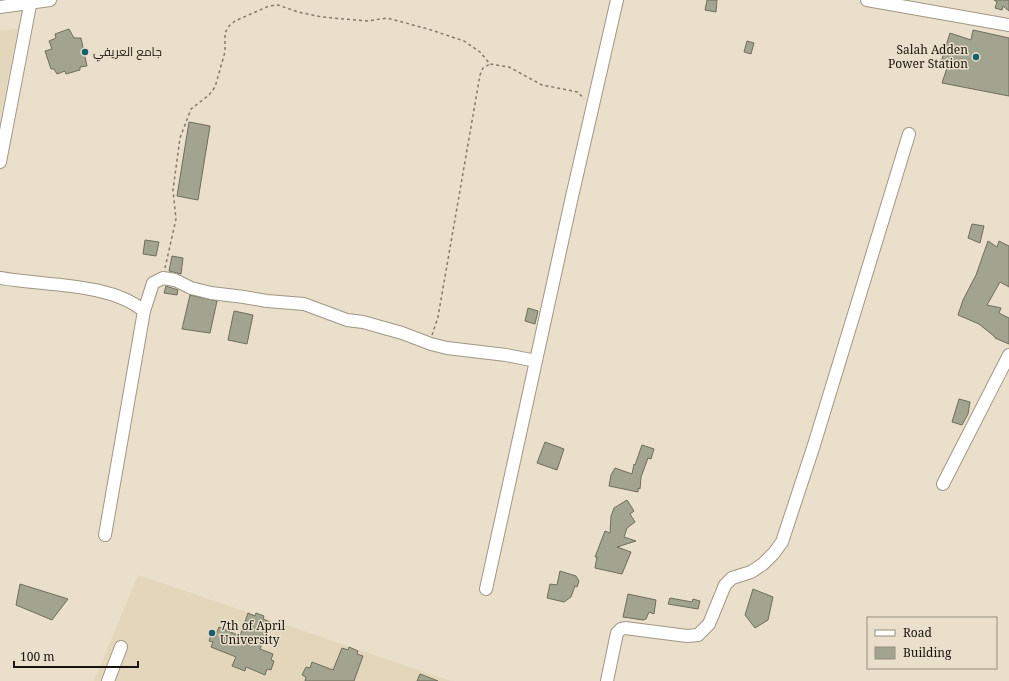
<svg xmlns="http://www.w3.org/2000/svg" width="1009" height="681" viewBox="0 0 1009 681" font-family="'Noto Serif',Cairo,serif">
	<rect width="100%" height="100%" fill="#e9dfcb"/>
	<path fill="#e3d6bb" d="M18 29 0 118V31Z
		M138 575 451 681H94Z"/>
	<path fill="#a3a490" stroke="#6d6e5b" d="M707 0H717L716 12 705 10Z
		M994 0H1009V11L1003 6 1002 10 995 8 997 2Z
		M69 29 74 38H81L87 66 80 67V70L66 74 65 71 57 74 54 69H51L45 51 52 49 49 41 56 38 55 34Z
		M973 30 1009 38V96L942 83 947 68 940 65 950 33 971 40Z
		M747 41 754 43 751 54 744 52Z
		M189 122 210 126 198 200 177 196Z
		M972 224 984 226 980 243 968 238Z
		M145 240 159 242 156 256 143 254Z
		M988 241 997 247 999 241 1009 246V287L1000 282 987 305 1001 308 999 313 1009 318V344L995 338V337L979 324 958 315 963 300 976 275Z
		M172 256 183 258 181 274 169 271Z
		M166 286 178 290 177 295 164 293Z
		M190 295 217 301 210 333 182 329Z
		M528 308 538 311 535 324 525 321Z
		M234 311 253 315 247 344 228 340Z
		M959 399 970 402 968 414 962 425 952 422Z
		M545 442 564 449 557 470 537 463Z
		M642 445 654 449 651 459 648 458 641 477 640 489 638 488V492L609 486 611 475 615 468 632 474 634 464 635 465Z
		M627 500 634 511 630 514 635 522 627 528 624 537 636 541 617 547 631 552 622 574 595 568 597 557H595L605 531 610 533 611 516 614 508Z
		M560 571 576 576 579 581 577 587 575 586 571 597 564 602 547 598 550 584 557 585Z
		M20 584 68 599 52 620 16 605Z
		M753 589 773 597 768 620 755 628 745 615Z
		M628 594 656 600 654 614 649 612 646 619 643 620 623 617Z
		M670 598 692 602 693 599 700 601 698 609 668 604Z
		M248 613 255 616 256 613 264 616 263 619 270 622 260 649 273 654 271 660 274 661 271 670 267 669 265 675 246 667 245 671 232 666 236 657 211 647 213 642 209 641 212 632 216 634 219 627 240 636Z
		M349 647 358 651 357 654 363 656 354 681H305L306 677 302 675 306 667 310 668 312 662 333 670 342 648 348 650Z
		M420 674 438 681H417Z"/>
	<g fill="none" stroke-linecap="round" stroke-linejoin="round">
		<defs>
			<path id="minor" d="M867 0 1009 25
				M0 7 50 0
				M0 162 31 0
				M0 278C44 286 109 282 144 311L105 535
				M144 311 153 283 163 278 175 280 191 288 211 293 244 297 267 301 304 304 347 320 363 322 402 333 431 344 447 348 506 355 536 361
				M943 484 1009 355
				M486 589 571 201 617 0
				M108 681 121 647
				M607 681 617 633 621 629 625 628 687 636 698 635 709 624 725 585 732 578 751 572 763 564 774 553 782 542 814 445 909 134"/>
		</defs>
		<use href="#minor" stroke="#a09784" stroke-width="14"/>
		<path stroke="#817b6d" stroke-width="1.5" stroke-dasharray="3 3" stroke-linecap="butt" d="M165 268 176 219 173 190 180 138 191 109 209 95 215 87 225 52V33L229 26 235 21 269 6 278 5 298 12 322 17 368 21 387 18 428 29 464 41 480 52 490 64 509 67 542 85 578 92 584 99
			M432 335 438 317 480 75 483 68 490 64"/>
		<use href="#minor" stroke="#fff" stroke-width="12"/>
	</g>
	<g fill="#15606d" stroke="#e9dfcb" stroke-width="1.5">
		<circle cx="85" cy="52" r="4"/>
		<circle cx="976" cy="57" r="4"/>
		<circle cx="212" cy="633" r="4"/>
	</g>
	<g text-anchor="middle" stroke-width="3" stroke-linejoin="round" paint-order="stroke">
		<g font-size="12" fill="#17140d" stroke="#e9dfcb" text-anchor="start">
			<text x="968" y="54" text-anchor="end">Salah Adden<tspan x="968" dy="14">Power Station</tspan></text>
			<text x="93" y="56">جامع العريفي</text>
			<text x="220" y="630">7th of April<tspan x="220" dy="14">University</tspan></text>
		</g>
	</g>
	<rect x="867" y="617" width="130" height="52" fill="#e9dfcb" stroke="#958e7f"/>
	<rect x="875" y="630" width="20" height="6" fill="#ffffff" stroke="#958e7f"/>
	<text x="903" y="637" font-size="12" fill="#17140d">Road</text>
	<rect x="875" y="647" width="20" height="12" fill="#a3a490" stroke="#958e7f"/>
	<text x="903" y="657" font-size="12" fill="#17140d">Building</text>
	<path d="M14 661v6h124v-6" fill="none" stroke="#17140d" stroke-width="2"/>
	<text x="20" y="661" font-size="12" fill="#17140d" stroke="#e9dfcb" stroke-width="3" paint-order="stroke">100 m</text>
</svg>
